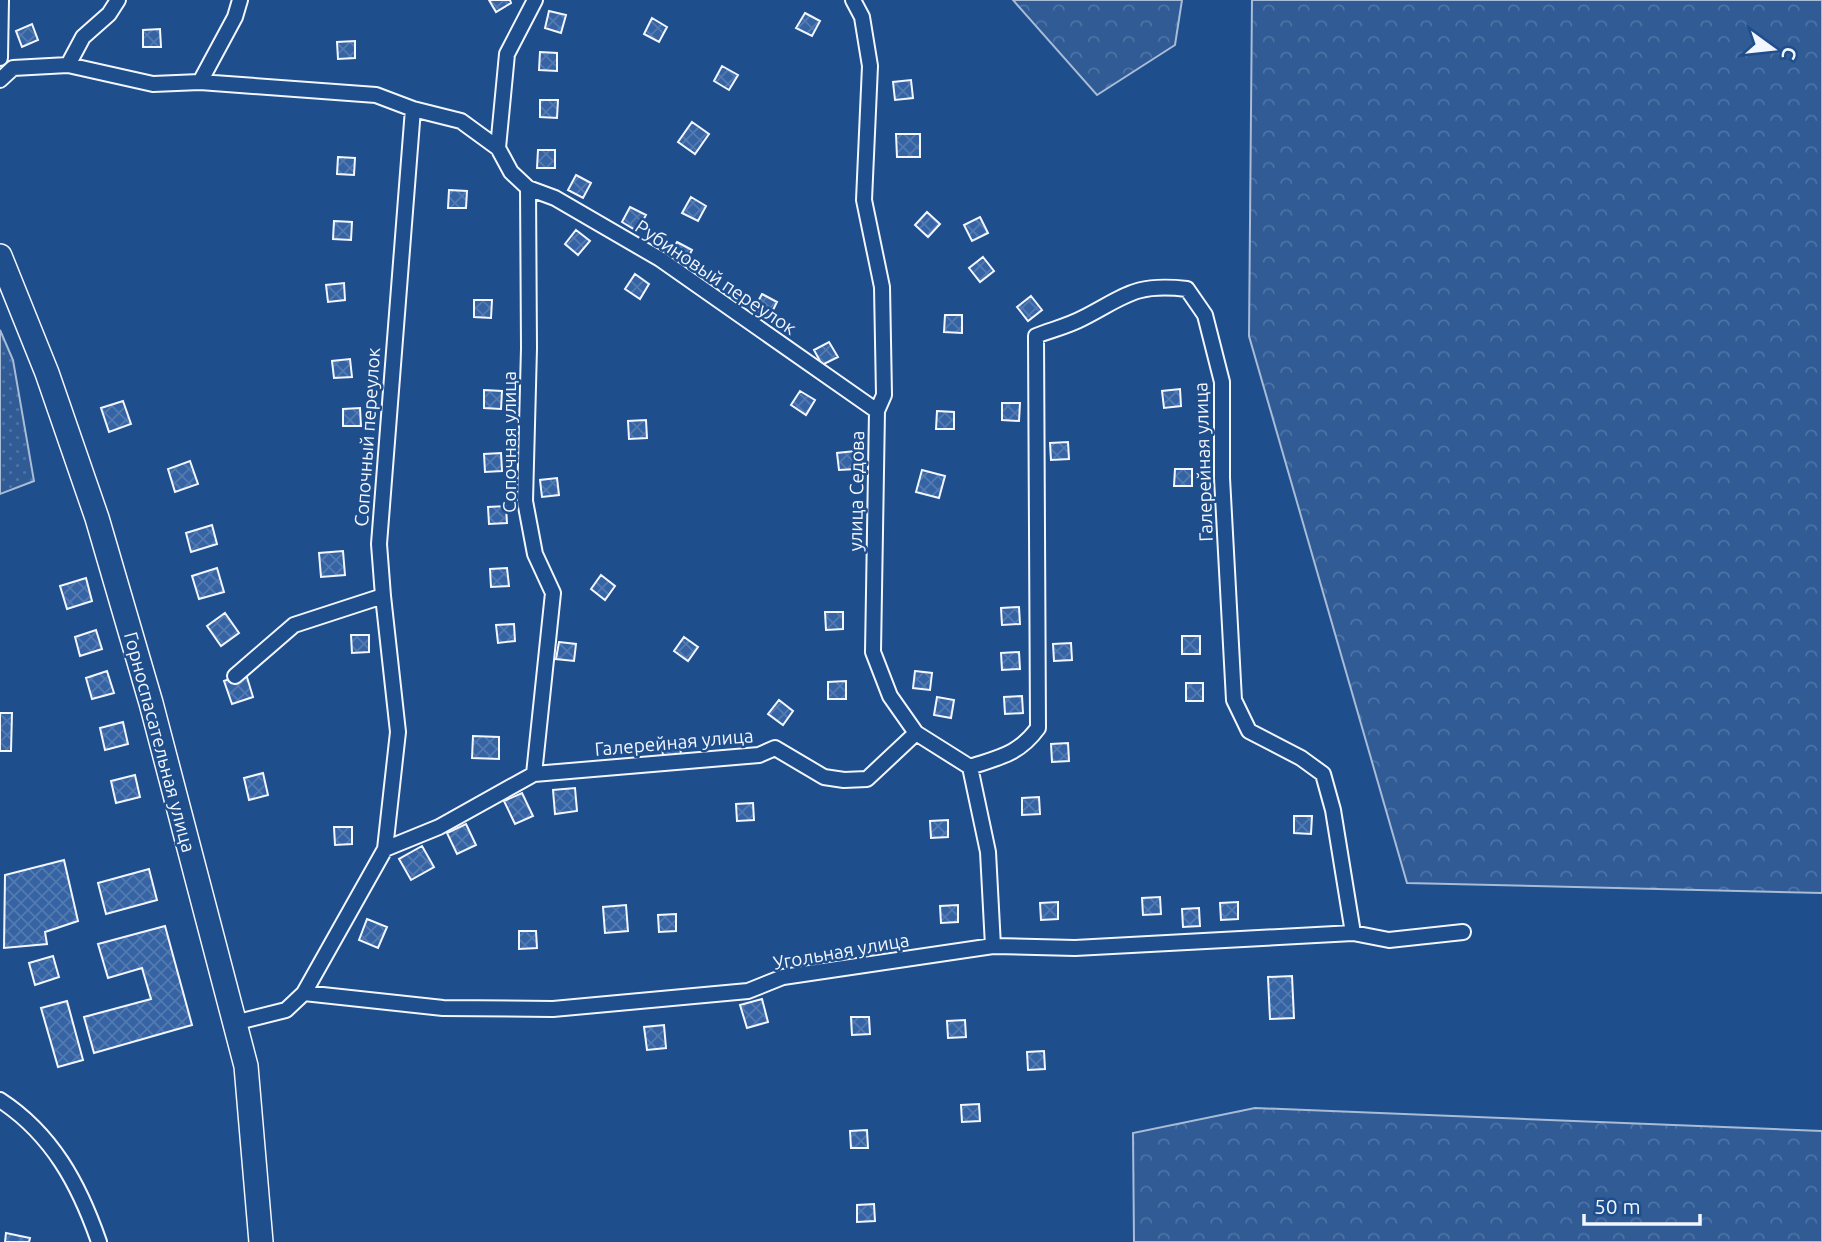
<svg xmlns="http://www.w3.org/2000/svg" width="1822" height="1242" viewBox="0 0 1822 1242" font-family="Ubuntu,sans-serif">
	<defs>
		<pattern id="grass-dots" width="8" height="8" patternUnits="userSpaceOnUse" patternTransform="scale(1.75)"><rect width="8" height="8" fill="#305b95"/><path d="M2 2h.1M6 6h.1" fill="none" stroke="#4e73a5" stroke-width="1.8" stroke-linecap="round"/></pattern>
		<pattern id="forest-crowns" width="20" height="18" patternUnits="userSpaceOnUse" patternTransform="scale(1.75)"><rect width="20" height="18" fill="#305b95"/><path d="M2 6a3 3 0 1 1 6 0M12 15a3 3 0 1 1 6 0" fill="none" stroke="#4e73a5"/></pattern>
		<pattern id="building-cross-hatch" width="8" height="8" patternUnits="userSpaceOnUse" patternTransform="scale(1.75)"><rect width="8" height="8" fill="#3563a3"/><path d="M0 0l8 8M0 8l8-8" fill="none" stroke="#537ab1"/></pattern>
	</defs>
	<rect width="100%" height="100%" fill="#1f4e8c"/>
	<path fill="url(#grass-dots)" stroke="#a8bbd7" stroke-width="2" d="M0 330 13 360 34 481 0 494Z"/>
	<path fill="url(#forest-crowns)" stroke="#a8bbd7" stroke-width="2" d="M1013 0H1182L1175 45 1097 95Z
		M1252 0H1822V893L1407 883 1249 336Z
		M1255 1108 1822 1131V1242H1134L1133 1133Z"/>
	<path fill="url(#building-cross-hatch)" stroke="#f2f6ff" stroke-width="2" d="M489 0H510L511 3 496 12Z
		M549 11 566 15 561 33 545 28Z
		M805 13 820 21 812 36 796 28Z
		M652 18 667 27 659 42 644 34Z
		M32 24 38 40 22 47 16 31Z
		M160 29 161 47H143V30Z
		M355 41V58L338 59 337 42Z
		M540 52 557 53V71L539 70Z
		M722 66 738 75 729 90 714 81Z
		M911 80 913 98 895 100 893 82Z
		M540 100H558L557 118 540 117Z
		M692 122 709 134 695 154 678 142Z
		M896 134H920V157H897Z
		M538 150H555V168H537Z
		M338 157 355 158 354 175 337 174Z
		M576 175 591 183 583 198 568 190Z
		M449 190 467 191 466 208H448Z
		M691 197 706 206 698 221 682 213Z
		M630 207 646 215 637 231 622 222Z
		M927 212 940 224 928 237 915 225Z
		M980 217 988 233 972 241 964 225Z
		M334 221 352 222 351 240 333 239Z
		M576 230 590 241 578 255 565 244Z
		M677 242 692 250 684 265 668 257Z
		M983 257 994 271 980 282 969 268Z
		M635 274 649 284 640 299 625 289Z
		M344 283 345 300 328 302 326 285Z
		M762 294 777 302 769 318 754 309Z
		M1031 296 1042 310 1028 321 1017 307Z
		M474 300H492L491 318 474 317Z
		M945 315H962V333L944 332Z
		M829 342 838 357 822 365 814 350Z
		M350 359 352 377 334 378 332 361Z
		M1180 389 1181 406 1164 408 1162 391Z
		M484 390 502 391 501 409 484 408Z
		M800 391 815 400 806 415 791 405Z
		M123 401 131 424 109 432 101 408Z
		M1002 403H1020L1019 421 1002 420Z
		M360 408 361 426H343V409Z
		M937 411 954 412V429H936Z
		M646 420 647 438 629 439 628 421Z
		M1068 442 1069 459 1051 460 1050 443Z
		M855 451 856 469 839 470 837 453Z
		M501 453 502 471 485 472 484 454Z
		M190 461 198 484 175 492 168 469Z
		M1175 469H1192V486H1174Z
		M922 470 945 476 939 498 916 492Z
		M557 478 559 495 542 497 540 480Z
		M506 506 507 523 489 524 488 507Z
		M212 525 217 544 191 552 186 533Z
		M343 551 345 575 321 577 319 553Z
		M217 568 224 592 199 599 192 576Z
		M507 568 509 586 491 587 490 569Z
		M601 575 615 586 605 600 591 589Z
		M86 578 92 601 67 609 60 586Z
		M1019 607 1020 624 1002 625 1001 608Z
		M825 612H843V629L826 630Z
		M225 613 239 633 221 646 207 626Z
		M514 624 515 641 498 643 496 625Z
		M96 630 102 649 80 656 75 637Z
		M351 635H369V652L352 653Z
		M1182 636H1200V654H1182Z
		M684 637 698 647 688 661 674 651Z
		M559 642 576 644 574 661 556 659Z
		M1071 643 1072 660 1054 661 1053 644Z
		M1019 652 1020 669 1002 670 1001 653Z
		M107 671 114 693 92 699 86 678Z
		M915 671 932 673 930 690 913 688Z
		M246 674 253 697 232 704 224 681Z
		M846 681V699H828V682Z
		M1186 683H1203V701H1186Z
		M1022 696 1023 713 1005 714 1004 697Z
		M937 697 954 700 951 718 934 715Z
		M779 700 793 711 783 725 768 714Z
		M0 713H12L11 751H0Z
		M123 722 128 744 105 750 100 728Z
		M473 736 499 737V759L472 758Z
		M680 740 681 757 663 758 662 741Z
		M1068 743 1069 761 1052 762 1051 744Z
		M263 773 268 795 249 800 244 778Z
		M135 775 140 797 116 803 111 781Z
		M575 788 577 811 555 814 553 790Z
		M522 793 533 816 515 824 504 801Z
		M1039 797 1040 814 1022 815V798Z
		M753 803 754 820 737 821 736 804Z
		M1294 816H1312L1311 834 1294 833Z
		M948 820V837L931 838 930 821Z
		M466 824 476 845 457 854 447 833Z
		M334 827H352V844L335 845Z
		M422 846 434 867 411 880 399 859Z
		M64 860 78 921 45 932 47 944 4 948 5 875Z
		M149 869 157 900 106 914 98 883Z
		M1160 897 1161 914 1143 915 1142 898Z
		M1058 902V919L1041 920 1040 903Z
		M1238 902V919L1221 920 1220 903Z
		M626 905 628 931 605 933 603 907Z
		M958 905V922L941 923 940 906Z
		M1199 908 1200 926 1183 927 1182 909Z
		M676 914V931L659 932 658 915Z
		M367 919 387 927 378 948 359 940Z
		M165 926 192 1025 94 1053 84 1017 151 999 142 968 108 978 98 944Z
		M519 931H536L537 948 519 949Z
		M53 956 59 977 35 985 29 963Z
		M1292 976 1294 1018 1270 1019 1268 977Z
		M762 999 768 1022 747 1028 740 1005Z
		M67 1001 83 1060 58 1067 41 1008Z
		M851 1017H869L870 1034 852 1035Z
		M965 1020 966 1037 948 1038 947 1021Z
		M664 1025 666 1048 647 1050 644 1027Z
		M1044 1051 1045 1069 1028 1070 1027 1052Z
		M979 1104 980 1121 962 1122 961 1105Z
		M867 1130 868 1148H851L850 1131Z
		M874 1204 875 1221 857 1222V1205Z
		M6 1233 30 1238 29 1242H5Z"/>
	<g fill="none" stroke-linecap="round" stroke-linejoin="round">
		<defs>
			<path id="minor" d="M853 0 862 17 870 66 864 200 882 287 884 395 877 411 873 652 890 696 916 733 970 767 988 852 993 946
				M0 58 1 0
				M68 65 83 37 109 14 118 0
				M0 80 13 68 68 65 153 84 200 82 376 95 413 109 461 121 498 148
				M200 82 235 17 240 0
				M528 188 555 198 660 259 877 411
				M383 596 398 732 385 849
				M235 676 294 625 383 596 379 544 413 109
				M970 767C1000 757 1019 754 1038 728L1036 336C1051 330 1068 326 1083 318 1126 296 1134 283 1187 289L1205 315 1222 382V478L1234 700 1249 731 1301 758 1323 774 1333 810 1353 933
				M534 774 759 755 775 748 824 777 844 780 867 779 916 733
				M304 993 385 849 439 827 534 774 553 593 535 554 525 501 529 348 528 188 511 172 498 148 507 54 535 0
				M234 1023 286 1010 304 993 443 1008 553 1009 748 991 783 977 993 946 1075 948 1353 933 1389 940 1463 932
				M0 1100C52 1134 79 1184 99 1242"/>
			<path id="primary" d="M0 256 47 373 97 518 151 703 246 1066 261 1242"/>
		</defs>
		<use href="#minor" stroke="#f2f6ff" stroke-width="18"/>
		<use href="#primary" stroke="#f2f6ff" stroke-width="26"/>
		<use href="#minor" stroke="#1f4e8c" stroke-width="14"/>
		<use href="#primary" stroke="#1f4e8c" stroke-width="23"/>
	</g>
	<g text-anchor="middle" stroke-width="5" stroke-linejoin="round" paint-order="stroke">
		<g font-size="19" fill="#f2f6ff" stroke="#1f4e8c">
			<text transform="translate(716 277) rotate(34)" y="7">Рубиновый переулок</text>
			<text transform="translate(367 437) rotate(-86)" y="7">Сопочный переулок</text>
			<text transform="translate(509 442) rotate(-90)" y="7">Сопочная улица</text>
			<text transform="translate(1203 462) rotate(-92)" y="7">Галерейная улица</text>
			<text transform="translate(856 491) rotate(-89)" y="7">улица Седова</text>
			<text transform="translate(160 742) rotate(75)" y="7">Горноспасательная улица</text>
			<text transform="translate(674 742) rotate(-5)" y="7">Галерейная улица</text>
			<text transform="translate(841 951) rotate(-10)" y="7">Угольная улица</text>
		</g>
	</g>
	<g transform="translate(1773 49) rotate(105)" stroke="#1f4e8c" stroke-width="5" paint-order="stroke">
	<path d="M0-5L12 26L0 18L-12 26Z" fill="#f2f6ff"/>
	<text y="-10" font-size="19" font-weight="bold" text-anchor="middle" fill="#f2f6ff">С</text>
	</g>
	<path d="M1584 1214v10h116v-10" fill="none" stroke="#f2f6ff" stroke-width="3.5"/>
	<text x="1594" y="1214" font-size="21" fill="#f2f6ff" stroke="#1f4e8c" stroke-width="5" paint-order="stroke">50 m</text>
</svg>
